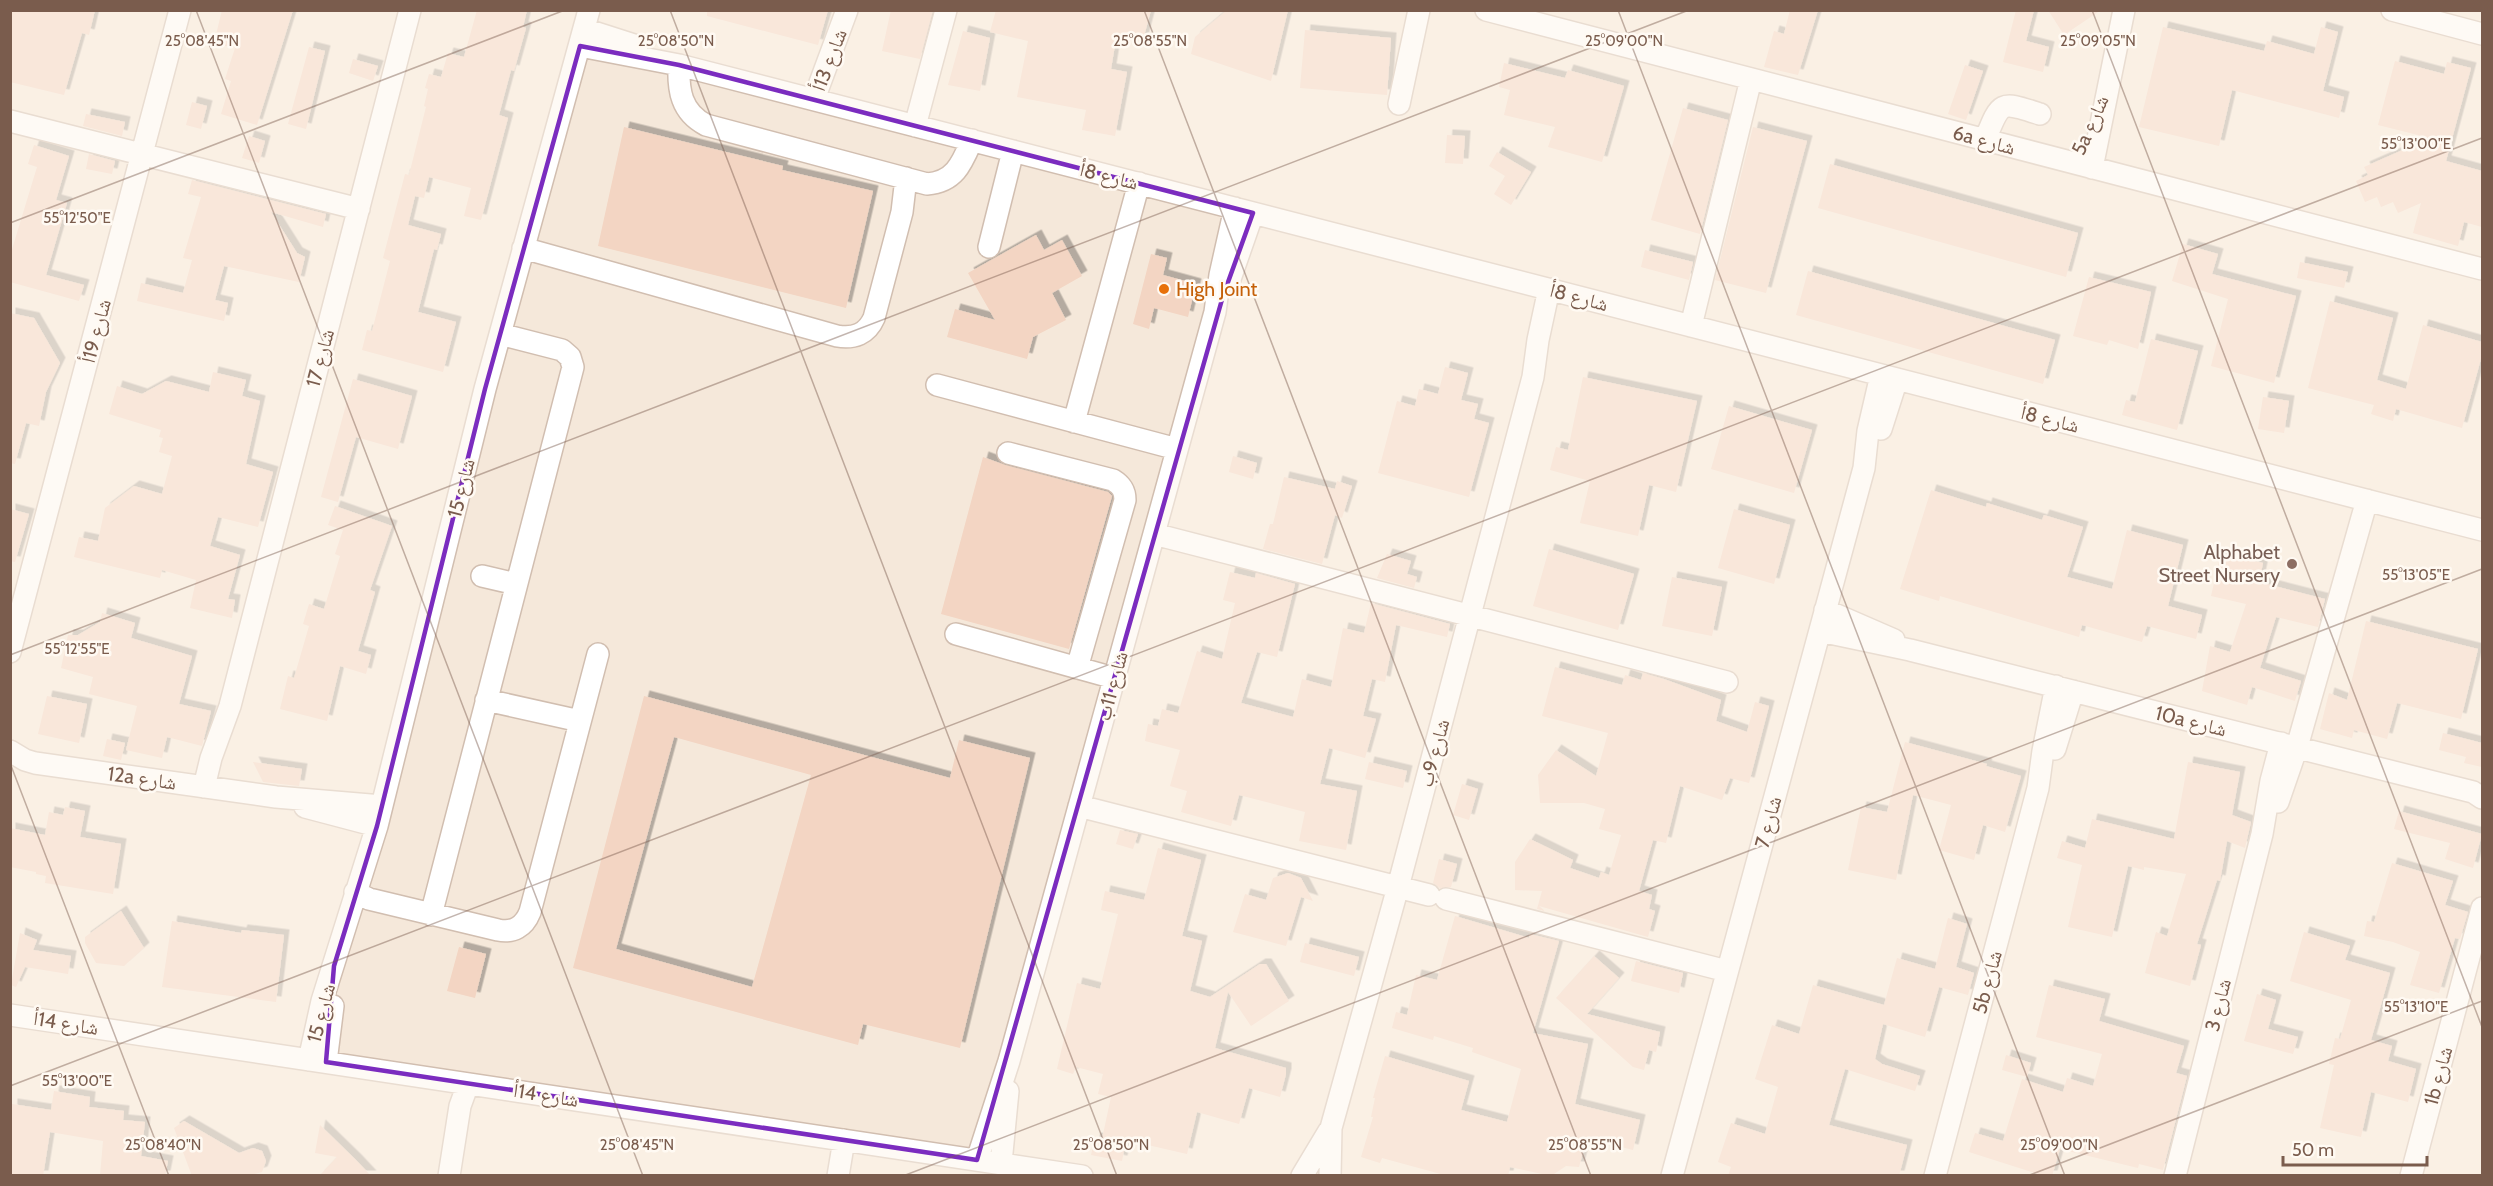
<svg xmlns="http://www.w3.org/2000/svg" width="2493" height="1186" viewBox="0 0 2493 1186" font-family="Cabin,'Noto Naskh Arabic',sans-serif">
	<defs>
		<filter id="shadow"><feDropShadow dx="5.5" dy="-5.5" stdDeviation="0" flood-color="#0004"/></filter>
	</defs>
	<rect width="100%" height="100%" fill="#fdf6ec"/>
	<path fill="#f5e8da" d="M11 11H2482V1175H11Z"/>
	<path fill="#f3d5c3" fill-rule="evenodd" filter="url(#shadow)" d="M10 10H95L89 35 82 33 64 95 10 82Z
		M222 10H293L257 125 221 114 231 81 225 79 235 48 214 43Z
		M477 10H527L523 27 526 28 514 71 511 70 499 115 508 118 481 220 464 216 471 188 429 177 424 198 415 196 408 225 441 234 437 250 434 249 418 312 456 322 443 372 362 350 367 330 372 331 390 261 383 258 405 174 409 175 426 107 424 106 428 89 425 88 429 74 441 77 448 53 464 57Z
		M707 10H828L818 45 707 16Z
		M891 10H933L920 59 882 51Z
		M996 10H1151L1143 40 1117 33 1111 69 1127 72 1115 136 1082 130 1086 110 1017 97 1028 41 990 32Z
		M1227 10H1288L1271 81 1191 54 1195 37Z
		M1790 10H1818L1798 75 1764 67 1774 31 1784 34Z
		M2016 10H2034L2026 41 2049 47 2043 72 2003 62Z
		M2048 10H2101L2064 35Z
		M2163 27 2264 51 2267 41 2314 54 2321 27 2338 32 2323 91 2344 97 2339 118 2232 90 2219 146 2139 127Z
		M1305 30 1391 38 1387 95 1300 88Z
		M963 31 990 38 980 91 948 85Z
		M309 47 325 51 306 129 288 124Z
		M353 59 378 66 373 81 349 73Z
		M2395 61 2444 74 2447 62 2471 68 2446 161 2482 171V227L2464 222 2458 246 2413 233 2421 203 2398 213 2393 202 2381 207 2377 197 2365 202 2356 181 2368 175 2364 167 2430 138 2378 125Z
		M1504 63 1565 78 1568 70 1624 86 1602 162 1548 147 1555 127 1504 115 1510 90 1499 87Z
		M1965 65 1983 71 1966 120 1948 114Z
		M192 102 207 106 201 129 186 125Z
		M1683 108 1728 120 1700 234 1651 220Z
		M86 114 125 122 122 136 83 126Z
		M624 127 783 166 782 170 873 191 846 308 598 246Z
		M1753 127 1807 141 1766 293 1715 280Z
		M1447 135 1465 136 1463 164 1445 163Z
		M249 136 265 141 259 163 242 158Z
		M34 145 69 156 56 200 67 203 46 275 84 285 79 301 10 282V256L37 167 28 164Z
		M1497 152 1531 172 1511 205 1494 194 1505 176 1489 166Z
		M89 154 115 161 112 174 86 169Z
		M1830 164 2078 233 2066 277 1818 208Z
		M192 180 326 214 323 227 271 212 297 253 305 257 299 282 224 266 215 300 228 303 224 321 137 301 141 283 183 293 192 260 183 258 201 197 188 194Z
		M1036 235 1044 250 1062 240 1082 276 1052 293 1066 320 1033 337 1027 359 947 337 955 309 995 320 968 273Z
		M2183 244 2218 254 2212 274 2296 296 2274 383 2211 366 2228 299 2172 281Z
		M1645 250 1693 262 1689 280 1641 267Z
		M1151 254 1167 258 1163 275 1196 284 1188 317 1154 308 1149 329 1133 324Z
		M2300 262 2348 272 2344 288 2297 278Z
		M1808 271 2055 340 2043 384 1796 315Z
		M2089 277 2151 292 2138 349 2109 340 2107 345 2073 336Z
		M2330 301 2393 318 2377 380 2406 389 2423 325 2482 342V355L2462 428 2396 409 2393 421 2371 414 2374 405 2308 388Z
		M10 313 34 318 60 363 46 392 39 426 26 423 15 464 10 463Z
		M2151 339 2198 351 2177 430 2122 415 2126 400 2135 402Z
		M1445 367 1468 373 1461 400 1478 404 1474 419 1489 423 1469 497 1378 473 1397 401 1415 406 1419 389 1438 394Z
		M213 372 246 380 242 396 260 401 246 464 273 472 258 527 218 517 210 546 240 555 228 599 235 600 232 618 190 608 196 580 162 570 160 578 74 557 79 537 98 541 105 508 134 486 162 494 172 456 159 452 163 438 159 437 161 430 109 414 117 386 142 394 166 381 209 392Z
		M1583 377 1697 401 1676 492 1649 485 1638 536 1580 523 1590 481 1550 470 1556 447 1568 450Z
		M353 379 412 396 398 449 356 437 338 502 321 497Z
		M2263 397 2289 401 2284 433 2258 429Z
		M1729 406 1812 430 1794 493 1711 469Z
		M1233 456 1257 463 1253 479 1229 472Z
		M983 457 1005 465 1108 492 1112 496 1069 649 941 614Z
		M1284 477 1335 489 1337 481 1352 486 1342 518 1335 515 1322 564 1263 549 1270 524H1273Z
		M1931 490 1986 507 1987 503 2042 520 2044 515 2083 527 2067 577 2112 589 2127 530 2183 545 2168 606 2202 615 2196 639 2147 626 2142 642 2082 625 2079 637 1940 596 1939 601 1900 589Z
		M335 506 392 526 370 590 375 592 358 651 371 655 366 674 340 666 327 721 280 709 288 676 294 678 309 626 303 624 309 604 324 609 340 556 335 554 343 530 328 525Z
		M10 509 29 514 15 562 10 561Z
		M1734 509 1790 525 1774 584 1718 568Z
		M1549 549 1634 574 1618 630 1533 606Z
		M2221 553 2263 563 2259 582 2325 599 2318 627 2276 617 2260 668 2301 681 2295 701 2252 687 2247 705 2202 691 2210 646 2230 652 2246 604 2211 596Z
		M1387 554 1411 561 1407 574 1417 577 1414 588 1377 578Z
		M1230 572 1255 578 1256 573 1295 584 1277 657 1257 652 1241 703 1293 717 1302 679 1331 687 1343 628 1364 633 1371 603 1450 624 1447 637 1396 625 1385 682 1372 679 1363 716 1376 719 1365 758 1329 748 1320 784 1357 791 1346 850 1299 841 1305 812 1239 795 1231 826 1181 812 1187 791 1170 786 1180 750 1145 741 1148 724 1158 726 1162 709 1178 713 1197 651 1222 659 1235 603 1223 600Z
		M1672 577 1722 587 1712 636 1662 626Z
		M102 613 135 623 131 638 192 656 179 704 211 711 202 746 167 737 162 758 126 750 137 706 89 694 93 677 61 668 68 635H78L100 622Z
		M2366 621 2478 649 2461 719 2397 703 2387 739 2354 730 2352 738 2320 729 2329 693 2347 700Z
		M1555 667 1622 685 1625 675 1641 680 1643 673 1664 679 1721 700 1716 721 1747 732 1755 702 1769 706 1749 783 1730 778 1722 800 1680 786 1666 843 1653 840 1639 891 1652 895 1649 909 1655 911 1648 937 1539 906 1545 911 1537 909 1542 891 1515 890V862L1530 839 1573 860 1570 868 1599 878 1601 872 1609 875 1621 835 1599 829 1605 809 1584 803H1540L1538 775 1556 750 1596 776 1608 733 1542 716Z
		M47 696 87 704 79 743 38 734Z
		M644 696 950 778 959 740 1030 758 960 1048 863 1024 858 1045 573 968ZM674 737 811 775 752 987 616 949Z
		M2443 733 2482 743V767L2464 763 2466 757 2439 750Z
		M107 739 125 743 121 760 103 756Z
		M1905 742 1987 764 1986 766 2021 776 2005 832 1983 825 1974 860 1939 850 1951 805 1913 795 1896 880 1848 870 1861 807 1887 812Z
		M253 762 302 769 299 786 263 782Z
		M1369 762 1407 771 1403 788 1365 779Z
		M2188 762 2240 772 2232 815 2251 822 2245 848 2227 841 2220 881 2217 880 2197 944 2201 945 2190 986 2145 973 2156 932 2167 936 2186 874 2144 867V870L2128 866 2112 937 2068 927 2082 865 2057 858 2062 841 2085 848 2092 819 2174 839Z
		M1462 784 1478 789 1469 820 1453 815Z
		M65 807 85 811 80 837 121 844 113 894 45 883 46 876 36 874V872L10 867V828L45 835 49 812 63 815Z
		M2399 811 2482 834 2473 868 2445 859 2450 843 2394 829Z
		M1120 830 1138 834 1133 849 1116 844Z
		M1158 848 1201 860 1182 936 1202 941 1190 991 1210 997 1260 964H1266L1289 1001 1251 1026 1228 992 1215 1048 1286 1068V1074L1280 1097 1249 1088 1239 1124 1197 1112 1187 1154 1126 1140 1122 1161 1091 1155 1095 1138 1102 1139 1111 1097 1098 1094 1103 1074 1076 1067 1073 1074 1057 1069 1077 983 1100 989 1118 914 1101 910 1105 891 1144 900Z
		M1439 859 1457 864 1451 887 1440 888 1433 883Z
		M2392 863 2453 881 2445 905 2468 912 2460 939 2455 938 2439 993 2410 985 2420 952 2393 942 2364 936 2367 921 2374 922Z
		M1288 873 1301 878 1313 901 1301 897 1286 946 1233 932 1245 894 1266 900 1273 878Z
		M121 911 144 948 124 966 96 963 85 943V937Z
		M1455 916 1529 938 1530 934 1559 941 1533 1033 1588 1044 1575 1104 1640 1120 1633 1150 1587 1138 1579 1167 1566 1166 1551 1176 1510 1167 1508 1176H1448L1382 1158 1380 1163 1361 1157 1373 1117H1371L1375 1098H1373L1385 1056 1469 1081 1461 1110 1507 1122 1521 1069 1472 1052 1473 1048 1434 1036 1433 1040 1392 1028 1396 1012 1407 1015 1416 975 1437 980Z
		M1948 918 1967 924 1956 967 1974 973 1968 995 1939 987 1925 1037 1883 1024 1875 1059 1882 1064 1920 1076 1915 1091 1845 1069 1829 1125 1907 1145 1899 1176H1728L1731 1167 1718 1162 1731 1123 1765 1134 1778 1087 1755 1079 1772 1025 1799 1034 1813 985 1884 1005 1897 958 1935 969Z
		M172 921 241 933 242 930 284 935 276 1002 162 987Z
		M2304 932 2350 946 2345 960 2390 973 2371 1040 2392 1046 2388 1061 2416 1069 2408 1102 2371 1092 2361 1137 2320 1128 2334 1065 2329 1064 2335 1038 2340 1039 2351 1000 2290 981Z
		M20 933 37 940 33 950 71 956 68 974 25 967 16 987 11 985Z
		M1305 943 1359 957 1354 976 1300 962Z
		M459 947 486 954 475 998 447 991Z
		M1594 956 1619 978 1587 1014 1660 1032 1656 1052 1649 1050 1644 1070 1633 1067 1556 998Z
		M1636 961 1683 973 1679 993 1631 981Z
		M2049 985 2105 999 2099 1021 2184 1046 2176 1073 2187 1076 2163 1170 2139 1164 2138 1168 2060 1149 2052 1176H2044L1969 1152 1975 1133 2003 1141 2022 1079 2063 1092 2067 1078 2093 1086 2102 1054 2036 1037Z
		M2257 994 2276 1000 2268 1029 2298 1037 2293 1054 2244 1041Z
		M2006 1055 2031 1063 2027 1077 2002 1070Z
		M54 1091 90 1097 89 1107 124 1111 123 1120 145 1122 141 1156 168 1161 165 1176H100L103 1141 50 1132 43 1176H10L12 1104 51 1110Z
		M184 1121 239 1153 253 1148 262 1151 266 1161 262 1172 247 1176H192L174 1128Z
		M320 1125 356 1160 371 1176H319L337 1157 315 1153Z"/>
	<g fill="none" stroke-linecap="round" stroke-linejoin="round">
		<defs>
			<path id="minor" d="M1486 10 2482 269
				M2392 10 2482 34
				M584 29 637 46
				M580 46 679 65 2482 530
				M679 65C678 90 681 112 706 125L927 184C955 182 962 163 972 140
				M814 99 847 10
				M1399 104 1419 10
				M10 121 359 209
				M915 126 946 10
				M1985 140C2001 100 2000 101 2040 114
				M2092 168 2124 10
				M989 247 1013 151
				M523 248 837 336C854 339 867 334 874 318L902 212 906 178
				M1230 279 1253 213
				M1691 326 1751 79
				M937 385 1177 449
				M1074 422 1139 183
				M1881 429 1897 379
				M1008 453 1113 480C1121 485 1125 490 1125 500L1077 668
				M1154 534 1727 682
				M482 576 516 584
				M1825 610 1894 640
				M1820 631 1910 650 2473 792 2482 798
				M956 634 1114 678
				M10 652 180 10
				M486 700 580 721
				M2055 749 2073 691
				M10 751 25 760 35 763 276 797 382 806
				M204 787 211 758 230 706 410 10
				M2278 802 2297 747 2367 500
				M1079 806 1429 895
				M305 807 377 826
				M355 892 369 899 498 930C513 933 524 927 530 912L598 654
				M1446 899 1727 971
				M431 915 573 367 570 357 562 350 500 334
				M10 1015 1082 1176
				M309 1060 322 1001 377 826 485 389 589 10
				M326 1062 333 1006
				M977 1160 1009 1061 1215 312 1220 275 1235 208
				M1001 1163 1008 1091
				M449 1176 460 1106 468 1084
				M838 1176 844 1140
				M1302 1176 1329 1131
				M1330 1176 1331 1128 1398 887 1533 377 1538 340 1549 289
				M1672 1176 1864 468 1868 431 1881 375
				M1935 1176 2038 788 2043 751 2056 686
				M2175 1176 2262 834 2271 781 2281 743
				M2411 1176 2482 908"/>
		</defs>
		<use href="#minor" stroke="#d1beb0" stroke-width="24"/>
		<use href="#minor" stroke="#fff" stroke-width="21"/>
	</g>
	<path d="M0 0H2493V1186H0ZM580 46 679 65 1253 213 1223 296 977 1160 326 1062 334 966 377 826 485 389Z" fill="#fdf6ec" fill-opacity=".55" fill-rule="evenodd"/>
	<path fill="none" stroke="#7b2cbf" stroke-width="4.5" stroke-linejoin="round" d="M580 46 679 65 1253 213 1223 296 977 1160 326 1062 334 966 377 826 485 389Z"/>
	<path fill="none" stroke="#7a5c4d" stroke-width="1.5" stroke-opacity="0.45" d="M196 10 643 1176M670 10 1117 1176M1144 10 1591 1176M1618 10 2065 1176M2092 10 2482 1027M10 223 565 10M10 655 1689 10M10 763 169 1176M10 1086 2482 138M903 1176 2482 569M2027 1176 2482 1001"/>
	<circle fill="#e8710a" stroke="#fffaf3" stroke-width="2" cx="1164" cy="289" r="6"/>
	<circle fill="#8d6e63" stroke="#fffaf3" stroke-width="2" cx="2292" cy="564" r="6"/>
	<g text-anchor="middle" stroke-width="5" stroke-linejoin="round" paint-order="stroke">
		<g font-size="20" fill="#7a5c4d" stroke="#fffaf3">
			<text transform="translate(829 60) rotate(-69)" y="7">شارع 13أ</text>
			<text transform="translate(2090 125) rotate(-66)" y="7">5a شارع</text>
			<text transform="translate(1984 140) rotate(15)" y="7">6a شارع</text>
			<text transform="translate(1109 176) rotate(14)" y="7">شارع 8أ</text>
			<text transform="translate(1579 297) rotate(15)" y="7">شارع 8أ</text>
			<text transform="translate(96 331) rotate(-75)" y="7">شارع 19أ</text>
			<text transform="translate(320 358) rotate(-75)" y="7">شارع 17</text>
			<text transform="translate(2050 419) rotate(14)" y="7">شارع 8أ</text>
			<text transform="translate(461 488) rotate(-76)" y="7">شارع 15</text>
			<text transform="translate(1112 686) rotate(-75)" y="7">شارع 11ب</text>
			<text transform="translate(2191 721) rotate(14)" y="7">10a شارع</text>
			<text transform="translate(1434 753) rotate(-75)" y="7">شارع 9ب</text>
			<text transform="translate(142 778) rotate(8)" y="7">12a شارع</text>
			<text transform="translate(1768 822) rotate(-75)" y="7">شارع 7</text>
			<text transform="translate(1987 982) rotate(-75)" y="7">5b شارع</text>
			<text transform="translate(2218 1005) rotate(-76)" y="7">شارع 3</text>
			<text transform="translate(321 1013) rotate(-75)" y="7">شارع 15</text>
			<text transform="translate(66 1023) rotate(9)" y="7">شارع 14أ</text>
			<text transform="translate(2438 1076) rotate(-75)" y="7">1b شارع</text>
			<text transform="translate(546 1095) rotate(9)" y="7">شارع 14أ</text>
		</g>
		<g font-size="20" fill="#c56008" stroke="#fffaf3" text-anchor="start">
			<text x="1176" y="296">High Joint</text>
		</g>
		<g font-size="20" fill="#785e54" stroke="#fffaf3" text-anchor="end">
			<text x="2280" y="559">Alphabet<tspan x="2280" dy="23">Street Nursery</tspan></text>
		</g>
	</g>
	<g font-size="15" text-anchor="middle" fill="#7a5c4d" stroke="#fffaf3" stroke-width="5" stroke-linejoin="round" paint-order="stroke">
		<text x="202" y="46">25°08'45"N</text>
		<text x="676" y="46">25°08'50"N</text>
		<text x="1150" y="46">25°08'55"N</text>
		<text x="1624" y="46">25°09'00"N</text>
		<text x="2098" y="46">25°09'05"N</text>
		<text x="2416" y="149">55°13'00"E</text>
		<text x="77" y="223">55°12'50"E</text>
		<text x="2416" y="580">55°13'05"E</text>
		<text x="77" y="654">55°12'55"E</text>
		<text x="2416" y="1012">55°13'10"E</text>
		<text x="77" y="1086">55°13'00"E</text>
		<text x="163" y="1150">25°08'40"N</text>
		<text x="637" y="1150">25°08'45"N</text>
		<text x="1111" y="1150">25°08'50"N</text>
		<text x="1585" y="1150">25°08'55"N</text>
		<text x="2059" y="1150">25°09'00"N</text>
	</g>
	<rect width="2493" height="1186" fill="none" stroke="#7a5c4d" stroke-width="24"/>
	<path d="M2283 1156v9h144v-9" fill="none" stroke="#7a5c4d" stroke-width="3"/>
	<text x="2292" y="1156" font-size="18" fill="#7a5c4d" stroke="#fffaf3" stroke-width="4.5" paint-order="stroke">50 m</text>
</svg>
